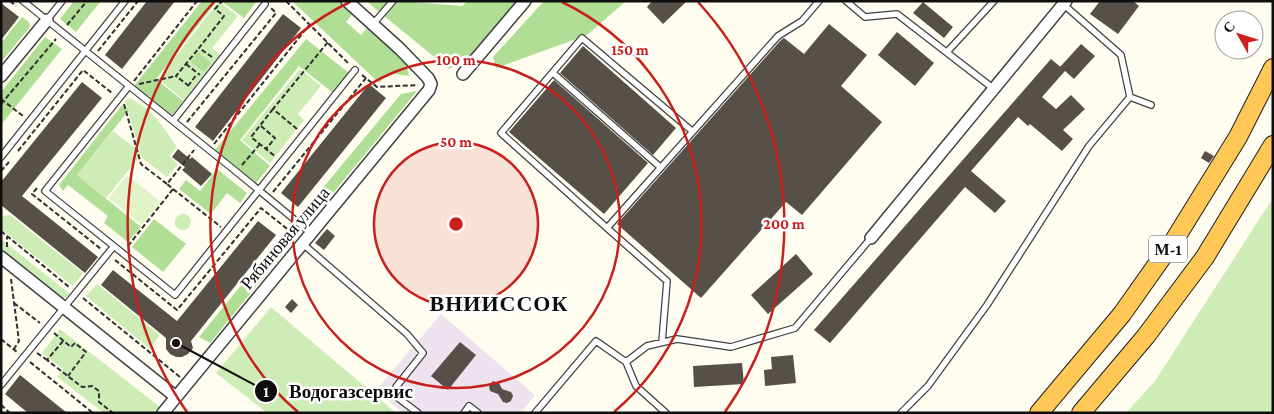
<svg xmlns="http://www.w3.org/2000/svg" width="1274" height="414" viewBox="0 0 1274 414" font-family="'Crimson Pro',serif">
	<rect width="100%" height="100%" fill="#fffdef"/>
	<path fill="#ede2ed" d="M441 314 535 395 521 413H403L376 390Z"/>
	<path fill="#ceecb5" d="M219 1 238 16 212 48 220 55 184 100 158 79Z
		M300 69 321 86 298 114 304 120 270 163 242 140Z
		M130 98C154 111 162 125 177 147L169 156 178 164 167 177 142 158 141 155 106 198 77 175 113 131 140 152 125 101Z
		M1273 198V413H1126L1155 381Z
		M175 222a8 8 0 1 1 16 0a8 8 0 1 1-16 0Z
		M10 215 83 273 73 286 1 229V216Z
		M1 239 70 294 65 298 59 299 1 252Z
		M97 284 160 335 150 349 86 296Z
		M271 307 396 413H267L216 373Z
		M60 329 160 407 156 413H104L57 377 63 369 42 353Z"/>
	<path fill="#b0de94" d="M74 1H101L76 32 60 19Z
		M202 1H217L156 79 183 101 172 115 134 86Z
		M221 1H257L244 18Z
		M292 1H340L353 13 346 22 361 35 369 26 405 60 409 76 389 73 379 83Z
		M366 1H402L462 6 468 1H519L472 56 449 69Z
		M544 1H626L587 35 496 68 493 57Z
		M22 17 29 22 30 27 1 62V43Z
		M45 37 62 49 1 125V92Z
		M306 39 349 73 333 93 299 66 240 140 270 166 256 183 215 150Z
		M198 52 211 63 204 72 191 62Z
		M417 91 319 210 311 202 401 94Z
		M122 105 129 110 77 175 141 227 128 242 104 223 108 216 68 185 63 191 59 185Z
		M217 169 247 193 240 203 227 193 211 214 179 189 186 180 200 191Z
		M154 219 186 244 163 272 132 247Z
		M288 228 297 236 210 343 199 337Z"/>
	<path fill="#e1f3c8" d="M127 175 161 202 142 225 109 198Z"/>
	<path fill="#575049" d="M147 1H175L122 69 105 55Z
		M652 1H687L663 24 647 7Z
		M1100 1H1133L1139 6 1118 34 1090 14Z
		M923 2 953 27 944 38 913 13Z
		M1 3 19 17 1 40Z
		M283 14 301 28 213 141 195 127Z
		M829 24 867 55 841 86 882 122 802 215 786 202 701 298 617 224 781 40 784 38 804 54Z
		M897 32 934 63 915 86 878 55Z
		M1081 44 1095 56 1074 79 1065 71 1042 97 1056 109 1071 95 1085 109 1063 130 1073 139 1062 151 1030 124 1028 126 1018 117 971 171 1006 201 995 213 965 187 830 343 814 330 1051 59 1063 69 1060 67Z
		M583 46 676 128 653 155 560 73Z
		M554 80 648 163 604 214 509 132Z
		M82 82 102 98 22 196 98 257 85 273 1 205V182Z
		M369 84 386 98 298 207 281 193Z
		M178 149 190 159 192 157 212 174 201 186 182 170 185 167 172 157Z
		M1205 151 1214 156 1209 163 1201 158Z
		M258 221 276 235 191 341 193 348 188 354 182 357H176L170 354 166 349V338L101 285 113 270 177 321Z
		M327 229 335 236 324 250 315 243Z
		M796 254 813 274 768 314 751 295Z
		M292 299 298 305 291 313 285 307Z
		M460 342 476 355 448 390 431 376Z
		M793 355 796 383 765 386 764 370 772 369 771 357Z
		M742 363 744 384 694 387 693 366Z
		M20 375 67 413H28L5 394Z
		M493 381 499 383 502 389 511 392 513 396 511 401 507 403 503 402 498 394 490 391 489 386Z"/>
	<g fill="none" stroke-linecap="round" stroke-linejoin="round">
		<defs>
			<path id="service" d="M23 1 233 169 312 234
				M846 1 865 17 897 14 994 89
				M1063 4 1121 55 1130 97 1151 105
				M47 20 62 1
				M373 24 393 1
				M947 52 994 1
				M553 73 660 167
				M129 86 45 191 175 295 355 70
				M173 121 265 4
				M1 157 125 1
				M607 228 501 133 582 38 692 131
				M303 244 407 334 423 353 396 387 397 397 418 413
				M662 342 667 281 607 228 778 36 802 21 819 1
				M626 362 636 386 666 413
				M1 385 114 246
				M464 413 469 406 478 413
				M535 413 596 341 626 362 647 346 677 339 731 347 795 328 871 238
				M901 413 928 386 987 305 1089 146 1130 97"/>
			<path id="minor" d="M463 74 525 1
				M1 76 47 20
				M871 238 1066 1
				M1 257 176 397
				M163 413 429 90 431 84 428 78 400 49 347 1"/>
			<path id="trunk" d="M1039 413 1122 314 1175 239 1238 137 1273 68
				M1081 413 1146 336 1205 257 1273 145"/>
		</defs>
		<use href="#service" stroke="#414141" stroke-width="8"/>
		<use href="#minor" stroke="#414141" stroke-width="14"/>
		<use href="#trunk" stroke="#1f1f1f" stroke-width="20"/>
		<path stroke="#303030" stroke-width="2" stroke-dasharray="5 2.5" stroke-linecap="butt" d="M10 1 16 6
			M286 1 349 64
			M67 25 87 1
			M98 51 138 1
			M212 57 199 48 224 16 215 9 222 1
			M186 64 200 75
			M362 75 377 87 418 85
			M134 81 197 1
			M139 84 176 76
			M188 86 197 74
			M189 86 176 76 199 48
			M1 99 23 116
			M1 104 56 39
			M124 104 141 164 167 184
			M273 109 251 137 276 157
			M187 122 276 13 271 8
			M261 126 275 138 266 149
			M297 129 273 109 328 42
			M214 144 310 24
			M18 151 83 70 112 93 111 94
			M242 165 260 144
			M1 171 9 162
			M37 188 32 194 101 249
			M173 189 221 227
			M273 192 366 78
			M1 231 69 287
			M128 246 173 189 167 184 194 150
			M7 247V237
			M115 260 177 310 261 208 296 236
			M11 279 19 341 14 349
			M83 298 180 377
			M14 303 40 323
			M54 333 71 347 75 343 86 352 68 376
			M1 339 17 352
			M63 341 47 360 82 387 92 386 99 391V402L113 413
			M37 353 47 360
			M30 362 93 413
			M1 405 10 413"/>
		<use href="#service" stroke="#fff" stroke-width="5.5"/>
		<use href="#minor" stroke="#fff" stroke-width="11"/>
		<use href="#trunk" stroke="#fec756" stroke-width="18"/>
	</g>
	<circle cx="456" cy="224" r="82" fill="#c8201c" fill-opacity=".12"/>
	<g fill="none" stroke="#c8201c" stroke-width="2.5">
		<circle cx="456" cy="224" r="82"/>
		<circle cx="456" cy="224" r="164"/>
		<path d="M298 412A246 246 0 0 1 350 2M562 2A246 246 0 0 1 614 412"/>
		<path d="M187 412A328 328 0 0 1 214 2M698 2A328 328 0 0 1 725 412"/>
	</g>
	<g text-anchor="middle" stroke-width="5" stroke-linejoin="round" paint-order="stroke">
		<rect fill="#fff" stroke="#565656" stroke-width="1" x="1149" y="235.5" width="38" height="27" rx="4"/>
		<g font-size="16" font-weight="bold" fill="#0e0e0e">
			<text x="1168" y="255">М-1</text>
		</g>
		<g font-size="18" fill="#0e0e0e" stroke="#fff">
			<text transform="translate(285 238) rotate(-50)" y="6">Рябиновая улица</text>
		</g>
		<g font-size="22" font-weight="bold" letter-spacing="1" fill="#0e0e0e" stroke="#fff">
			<text x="499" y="311">ВНИИССОК</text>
		</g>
	</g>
	<circle cx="456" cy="224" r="8" fill="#c8201c" stroke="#fff" stroke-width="2.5"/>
	<g font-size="15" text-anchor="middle" font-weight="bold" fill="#c8201c" stroke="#fff" stroke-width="5" stroke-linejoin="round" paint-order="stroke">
		<text x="630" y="55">150 m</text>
		<text x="456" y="65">100 m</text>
		<text x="456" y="147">50 m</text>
		<text x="784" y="229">200 m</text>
	</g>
	<path fill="none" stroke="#0e0e0e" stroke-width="2" d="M176 343L266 391"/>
	<g fill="#0e0e0e" stroke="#fff" stroke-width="2">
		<circle cx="176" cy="343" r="5"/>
		<circle cx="266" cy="391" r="12"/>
	</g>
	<g font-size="15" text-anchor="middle" font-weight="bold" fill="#fff">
		<text x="266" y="397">1</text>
	</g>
	<g font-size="19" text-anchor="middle" font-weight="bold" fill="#0e0e0e" stroke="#fff" stroke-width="5" stroke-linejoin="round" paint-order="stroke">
		<text x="351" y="398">Водогазсервис</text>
	</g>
	<rect width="1274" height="414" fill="none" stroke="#0e0e0e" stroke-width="5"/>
	<g transform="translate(1239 35) rotate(309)"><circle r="24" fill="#ffffff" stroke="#9f9f9f"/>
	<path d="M0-4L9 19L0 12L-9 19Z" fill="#c8201c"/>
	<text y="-8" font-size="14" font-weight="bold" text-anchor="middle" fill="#0e0e0e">С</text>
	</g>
</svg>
